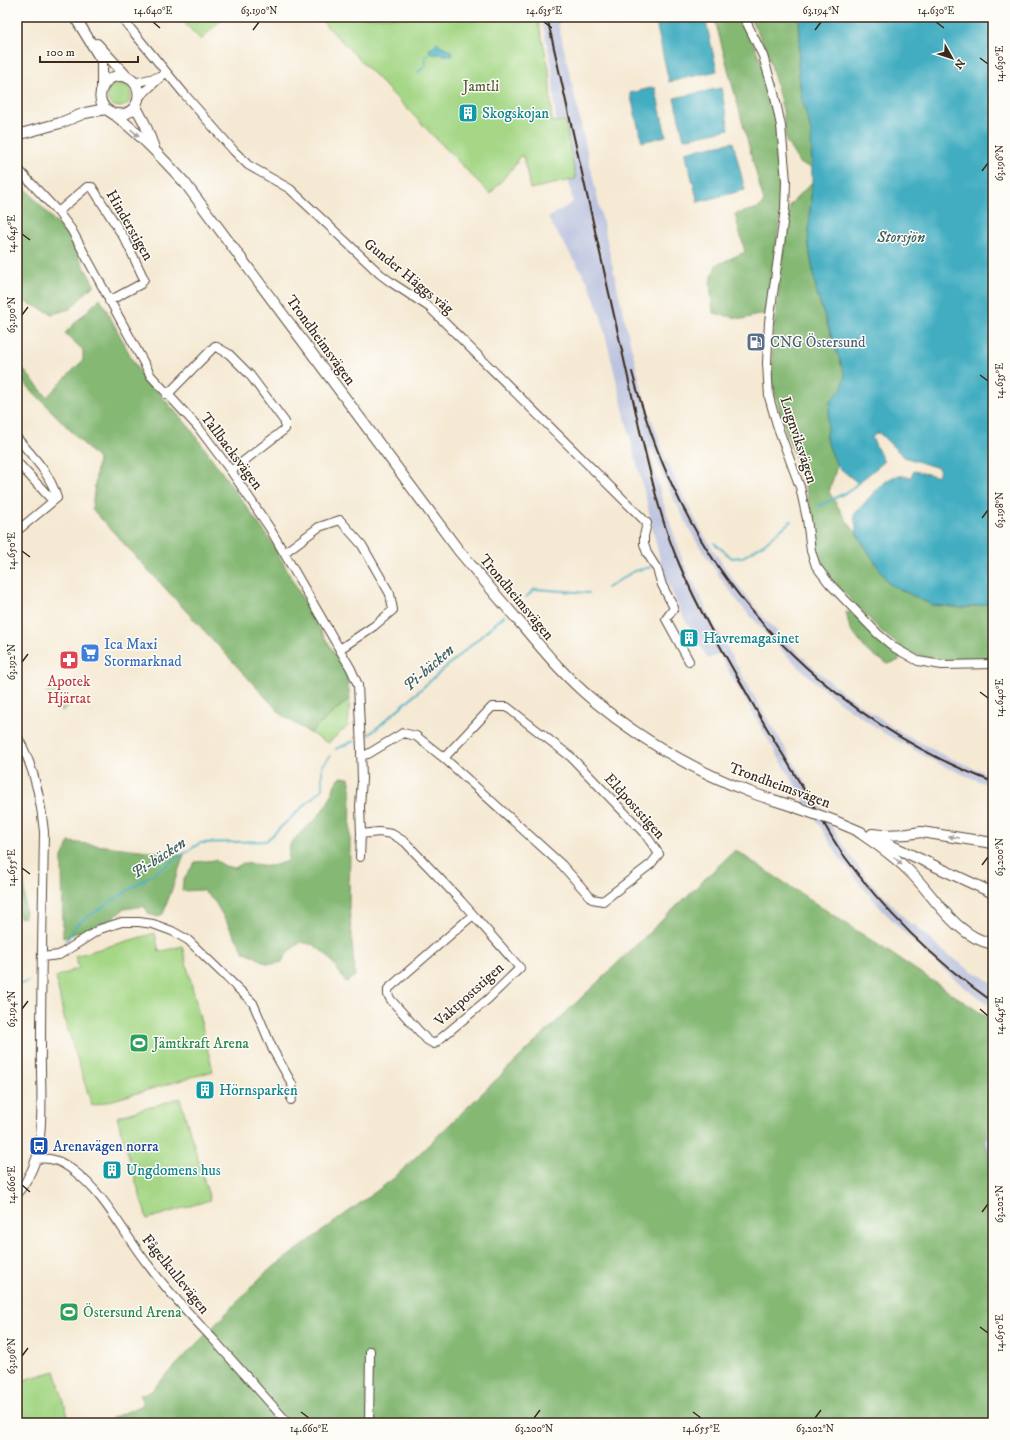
<svg xmlns="http://www.w3.org/2000/svg" width="1010" height="1440" viewBox="0 0 1010 1440" font-family="'IM FELL DW Pica',serif">
	<rect width="100%" height="100%" fill="#fdfcf7"/>
	<filter id="ink" filterUnits="userSpaceOnUse"><feTurbulence type="fractalNoise" baseFrequency=".025" numOctaves="2"/><feDisplacementMap in="SourceGraphic" scale="8" xChannelSelector="R" yChannelSelector="G"/><feConvolveMatrix kernelMatrix="1 2 1 2 8 2 1 2 1" color-interpolation-filters="sRGB"/></filter>
	<filter id="wash" filterUnits="userSpaceOnUse"><feTurbulence type="fractalNoise" baseFrequency=".012" numOctaves="4" result="noise"/><feDisplacementMap in="SourceGraphic" scale="16" xChannelSelector="R" yChannelSelector="G"/><feGaussianBlur stdDeviation="0.9" result="paint"/><feColorMatrix in="noise" values="0 0 0 0 0 0 0 0 0 0 0 0 0 0 0 0 0 1.4 0 .05"/><feComposite in="paint" operator="in"/></filter>
	<g filter="url(#wash)">
		<rect width="100%" height="100%" fill="#f5e9d3"/>
		<path fill="#bcc3de" d="M541 17H557L624 317 643 394 665 457 678 486 703 534 729 574 764 618 785 640 822 675 844 693 892 727 945 756 993 776V787L941 765 887 735 838 701 815 682 778 647 739 603 721 579 695 539 669 490 647 437 661 496 684 564 714 624 751 691 845 848 866 877 912 926 914 924 940 949 967 968 993 983V1008L963 986 930 958 882 910 859 883 837 854 767 738 719 654 708 659 680 611 662 569 641 478 635 458 601 317 589 284 548 218 573 202 556 125 552 66Z
			M993 1123V1168L985 1143Z"/>
		<path fill="#a5d786" stroke="#708052" d="M179 17H224L201 40Z
			M318 17H537L549 68 552 122 565 121 576 179 530 189C529 177 525 167 523 156H521L517 159 516 164 490 194Z
			M107 95a12 12 0 1 1 24 0a12 12 0 1 1-24 0Z
			M55 685 71 704 62 711 46 693Z
			M350 698 348 726 328 743 310 733Z
			M155 933 159 952 182 946 213 1071 92 1106 63 1014 56 977 79 968 75 956Z
			M180 1098 210 1200 147 1219 117 1117Z
			M55 1371 70 1423H17V1382Z"/>
		<path fill="#84b873" stroke="#607148" d="M714 17H739L753 42 766 74 776 119 781 162V211L766 313 743 319 713 313 710 283 716 265 745 252 735 214 759 208 764 202Z
			M749 17H799L800 36 798 64 801 96 811 131 812 167 800 164 786 141 783 110 768 53 758 33Z
			M17 179 67 235 94 285 70 309 52 314 24 301 17 293Z
			M812 182 808 242 817 294 830 333 845 375 842 388 830 402 826 439 837 466 829 492 846 520 857 534 889 584 932 605 964 608 993 603V661H942L907 652 882 632 836 584 818 561 813 537 810 506 803 479 785 429 772 383V342L790 205Z
			M100 298 138 370 190 428 271 541 312 616 347 675 350 698 310 733 282 715 92 509 98 459 17 375V362L47 397 83 360V350L65 333Z
			M846 612 853 613 879 639 898 655 900 660 888 664 867 651 850 629Z
			M341 777 349 778 351 788 349 906 355 976 346 982 328 956 314 945 301 942 288 952 282 962C261 968 261 956 244 952L215 902 202 890 182 891 183 881 195 862 215 860 225 866 235 868 243 863 272 866 288 861 290 844 302 831 317 818 330 799 335 784Z
			M69 842 184 855 163 914 158 917 149 914 144 906 124 909 110 920 63 938 62 857Z
			M17 850 20 855 24 885 25 917 20 918 17 905Z
			M735 850 993 1021V1102L985 1143 993 1168V1423H112V1418L143 1405 140 1394 150 1392 264 1274 393 1179Z"/>
		<path fill="#42adc1" stroke="#3e6c70" d="M663 17H705L717 71 669 82 655 18Z
			M799 17H993V603L964 608 932 605 889 584 857 534 854 515C863 505 880 483 893 477 899 475 905 476 911 477L914 471 937 476 940 471 938 468 904 457 879 433 874 435 872 438 884 462 858 483 837 466 826 439 830 402 842 388 845 375 817 294 808 242 812 182 811 131 801 96 798 64 800 36Z
			M437 42 442 46 449 49 451 51 452 56 438 54 435 55 429 52 430 49Z
			M655 87 666 136 642 142 630 93Z
			M721 88 729 129 684 139 674 98Z
			M733 142 745 190 698 202 685 152Z"/>
		<g fill="none" stroke-linecap="round" stroke-linejoin="round">
			<path stroke="#42adc1" stroke-width="2" d="M426 64 425 57 431 53
				M418 72 425 66
				M819 506 849 491 858 483
				M714 543 732 558 743 557 765 543 791 521
				M607 588 634 571 652 567
				M526 597 535 589 589 593
				M367 736 370 734 504 616
				M336 749 354 741
				M66 941 77 924 200 843 266 841 322 789V766L330 756
				M17 985 28 982"/>
		</g>
	</g>
	<g filter="url(#ink)">
		<g fill="none" stroke-linecap="round" stroke-linejoin="round">
			<defs>
				<path id="minor" d="M121 17 186 96 234 151 248 165 290 189 380 274 392 283 429 307 647 523 644 536V544L647 553 657 569 662 585 674 608 666 619 689 661
					M744 17 763 56 774 93 781 126 786 181 785 209 769 322 767 363 769 397 777 425 800 487 807 519 811 551 816 566 829 583 878 634 895 648 918 661 942 665 993 664
					M134 83 158 77
					M139 97 166 72
					M17 168 58 212 71 229 151 376 198 427 231 471 269 527 351 669 358 685 361 749 362 779 360 806 361 834 360 857
					M58 212 87 187H92L126 241 144 279 141 284 109 301
					M167 395 215 346 229 354 250 375 285 422V429L231 471
					M17 438C33 457 50 473 57 498L17 531
					M17 462 53 501
					M284 553 319 527 340 520 362 545 390 594 393 610 374 626 340 649
					M17 736C34 766 41 798 44 832 43 903 41 974 41 1045 40 1078 44 1112 39 1145 37 1162 28 1180 17 1194
					M361 756 368 754 403 733 416 736 444 758 562 865 592 899 603 901 651 864 659 854 645 834 571 757 507 707H492L444 758
					M361 834 379 832 392 834 405 842 461 901 520 968 488 999 434 1044 427 1040 391 1000 388 995V989L473 915
					M42 957 59 955 100 929 122 922H139L153 924 172 931 188 940 253 1003 273 1050 292 1084 293 1094 291 1100
					M36 1159C52 1157 61 1161 74 1171 107 1196 124 1235 149 1266 168 1292 191 1316 213 1339 238 1367 263 1395 288 1423
					M369 1423 370 1351"/>
				<path id="major" d="M75 17 102 61V86
					M97 44 128 78
					M136 107 145 124 154 148
					M115 114C118 114 124 115 127 113 145 105 141 77 121 76 104 75 94 96 105 108 108 111 112 113 115 115 140 134 164 160 185 183L459 551C480 576 501 601 522 625 544 651 566 678 593 700 641 740 697 772 755 794 769 799 784 803 798 808
					M17 135 60 123 85 113 106 109
					M835 821 861 832
					M856 830C876 844 896 857 913 875 936 899 958 938 993 944
					M872 834 883 835 908 834 921 832 993 843
					M879 840 993 893"/>
			</defs>
			<use href="#minor" stroke="#574739" stroke-width="10"/>
			<use href="#major" stroke="#574739" stroke-width="12"/>
			<use href="#minor" stroke="#fff" stroke-width="8"/>
			<use href="#major" stroke="#fff" stroke-width="10"/>
			<path stroke="#3b2a1e" stroke-width="2" d="M547 17 640 431C651 476 661 523 680 566 701 615 729 662 755 708 773 739 792 769 810 800 821 817 830 836 842 853 883 910 935 961 993 1002
				M632 372C643 412 656 451 674 489 737 624 854 729 993 782"/>
			<defs>
				<path id="major-bridge" d="M798 808 835 821"/>
			</defs>
			<use href="#major-bridge" stroke="#574739" stroke-width="12" stroke-linecap="butt"/>
			<use href="#major-bridge" stroke="#fff" stroke-width="10"/>
		</g>
		<defs><path id="oneway-solid" d="M-6-.8H1V-3.2L6.5 0L1 3.2V.8H-6Z"/></defs>
		<g fill="#a79f9a">
			<use href="#oneway-solid" transform="translate(135 133) rotate(42)"/>
			<use href="#oneway-solid" transform="translate(954 837) rotate(-171)"/>
			<use href="#oneway-solid" transform="translate(898 861) rotate(43)"/>
		</g>
	</g>
	<path fill="none" stroke="#3b2a1e" stroke-width="1.5" d="M153 22 160 28M544 22 552 28M936 22 944 28M253 30 259 22M815 30 821 22M980 58 988 64M982 171 988 163M22 234 30 240M22 315 28 307M980 375 988 381M982 518 988 510M22 551 30 557M22 662 28 654M980 692 988 698M982 865 988 857M22 868 30 874M22 1009 28 1001M980 1009 988 1016M22 1185 30 1192M982 1212 988 1204M980 1327 988 1333M22 1356 28 1348M301 1412 309 1418M693 1412 701 1418M534 1418 540 1410M815 1418 821 1410"/>
	<defs>
		<symbol id="building-square" viewBox="-11 -11 22 22"><rect x="-9" y="-9" width="18" height="18" rx="4" fill="#0f9aa8" stroke="#fdfcf7"/><path d="M-4-6H4V6H1V3H-1V6H-4ZM-2.5-4.3h1.7v1.8h-1.7ZM.8-4.3h1.7v1.8H.8ZM-2.5-1h1.7V.8h-1.7ZM.8-1h1.7V.8H.8Z" fill="#fff"/></symbol>
		<symbol id="fuel-square" viewBox="-11 -11 22 22"><rect x="-9" y="-9" width="18" height="18" rx="4" fill="#5c6f8a" stroke="#fdfcf7"/><path d="M-5.5-6h7V0h2V4h1.3V-2.5L3-4.5l.8-.8L6-3V5H2.5V1h-1V6h-7ZM-4.2-4.7v3.2H.2V-4.7Z" fill="#fff"/></symbol>
		<symbol id="supermarket-square" viewBox="-11 -11 22 22"><rect x="-9" y="-9" width="18" height="18" rx="4" fill="#3f7fe0" stroke="#fdfcf7"/><path d="M-6-5.5h2.5l.6 2H6L4.5 2H-2.5L-4.4-4H-6ZM-1.5 3.2a1.3 1.3 0 1 0 .1 0ZM3 3.2a1.3 1.3 0 1 0 .1 0Z" fill="#fff"/></symbol>
		<symbol id="pharmacy-square" viewBox="-11 -11 22 22"><rect x="-9" y="-9" width="18" height="18" rx="4" fill="#e0444e" stroke="#fdfcf7"/><path d="M-2-6h4v4h4v4h-4v4h-4v-4h-4v-4h4Z" fill="#fff"/></symbol>
		<symbol id="stadium-square" viewBox="-11 -11 22 22"><rect x="-9" y="-9" width="18" height="18" rx="4" fill="#2e9e5b" stroke="#fdfcf7"/><path d="M0-5a6.5 5 0 1 0 0 10a6.5 5 0 1 0 0-10ZM-3.5-1.8h7v3.6h-7Z" fill="#fff"/></symbol>
		<symbol id="bus-square" viewBox="-11 -11 22 22"><rect x="-9" y="-9" width="18" height="18" rx="4" fill="#1a4fb4" stroke="#fdfcf7"/><path d="M-5-6H5V4H4V6H2V4H-2V6H-4V4H-5ZM-3.5-4V0h7V-4ZM-3.5 1.2v1.5H-2V1.2ZM2 1.2v1.5H3.5V1.2Z" fill="#fff"/></symbol>
	</defs>
	<g fill-rule="evenodd">
		<use href="#building-square" x="457" y="102" width="22" height="22"/>
		<use href="#fuel-square" x="745" y="331" width="22" height="22"/>
		<use href="#building-square" x="678" y="627" width="22" height="22"/>
		<use href="#supermarket-square" x="79" y="642" width="22" height="22"/>
		<use href="#pharmacy-square" x="58" y="649" width="22" height="22"/>
		<use href="#stadium-square" x="128" y="1032" width="22" height="22"/>
		<use href="#building-square" x="194" y="1079" width="22" height="22"/>
		<use href="#bus-square" x="28" y="1135" width="22" height="22"/>
		<use href="#building-square" x="101" y="1159" width="22" height="22"/>
		<use href="#stadium-square" x="58" y="1301" width="22" height="22"/>
	</g>
	<g text-anchor="middle" stroke-width="3" stroke-linejoin="round" paint-order="stroke">
		<g font-size="15" fill="#5b5e3d" stroke="#fdfcf7">
			<text x="481" y="91">Jamtli</text>
		</g>
		<g font-size="15" fill="#0d838f" stroke="#fdfcf7" text-anchor="start">
			<text x="482" y="118">Skogskojan</text>
			<text x="703" y="643">Havremagasinet</text>
			<text x="219" y="1095">Hörnsparken</text>
			<text x="126" y="1175">Ungdomens hus</text>
		</g>
		<g font-size="15" fill="#3b2a1e" stroke="#fdfcf7">
			<text transform="translate(130 225) rotate(60)" y="5">Hinderstigen</text>
			<text transform="translate(409 276) rotate(39)" y="5">Gunder Häggs väg</text>
			<text transform="translate(321 340) rotate(54)" y="5">Trondheimsvägen</text>
			<text transform="translate(799 440) rotate(72)" y="5">Lugnviksvägen</text>
			<text transform="translate(232 451) rotate(53)" y="5">Tallbacksvägen</text>
			<text transform="translate(517 597) rotate(50)" y="5">Trondheimsvägen</text>
			<text transform="translate(780 785) rotate(20)" y="5">Trondheimsvägen</text>
			<text transform="translate(635 806) rotate(48)" y="5">Eldpoststigen</text>
			<text transform="translate(469 994) rotate(-42)" y="5">Vaktpoststigen</text>
			<text transform="translate(176 1274) rotate(51)" y="5">Fågelkullevägen</text>
		</g>
		<g font-size="15" fill="#4e5e75" stroke="#fdfcf7" text-anchor="start">
			<text x="770" y="347">CNG Östersund</text>
		</g>
		<g font-size="15" fill="#366cbe" stroke="#fdfcf7" text-anchor="start">
			<text x="104" y="649">Ica Maxi<tspan x="104" dy="17">Stormarknad</tspan></text>
		</g>
		<g font-size="15" fill="#be3a42" stroke="#fdfcf7">
			<text x="69" y="686">Apotek<tspan x="69" dy="17">Hjärtat</tspan></text>
		</g>
		<g font-size="15" fill="#27864d" stroke="#fdfcf7" text-anchor="start">
			<text x="153" y="1048">Jämtkraft Arena</text>
			<text x="83" y="1317">Östersund Arena</text>
		</g>
		<g font-size="15" fill="#164399" stroke="#fdfcf7" text-anchor="start">
			<text x="53" y="1151">Arenavägen norra</text>
		</g>
		<g font-size="16" font-style="italic" fill="#3e5e5f" stroke="#fdfcf7">
			<text x="901" y="242">Storsjön</text>
			<text transform="translate(428 667) rotate(-41)" y="6">Pi-bäcken</text>
			<text transform="translate(158 857) rotate(-33)" y="6">Pi-bäcken</text>
		</g>
	</g>
	<rect width="1010" height="1440" fill="none" stroke="#fdfcf7" stroke-width="44"/>
	<g transform="translate(952 58) rotate(129)" stroke="#fdfcf7" stroke-width="3" paint-order="stroke">
	<path d="M0-3L7 15L0 10L-7 15Z" fill="#3b2a1e"/>
	<text y="-6" font-size="11" font-weight="bold" text-anchor="middle" fill="#3b2a1e">N</text>
	</g>
	<path d="M40 56v6h98v-6" fill="none" stroke="#3b2a1e" stroke-width="2"/>
	<text x="46" y="56" font-size="12" fill="#3b2a1e" stroke="#fdfcf7" stroke-width="3" paint-order="stroke">100 m</text>
	<rect x="22" y="22" width="966" height="1396" fill="none" stroke="#3b2a1e" stroke-width="1.5"/>
	<g font-size="10" text-anchor="middle" fill="#3b2a1e">
		<text x="153" y="14">14.640°E</text>
		<text x="259" y="14">63.190°N</text>
		<text x="544" y="14">14.635°E</text>
		<text x="821" y="14">63.194°N</text>
		<text x="936" y="14">14.630°E</text>
		<text transform="translate(999 64) rotate(-90)" y="4">14.630°E</text>
		<text transform="translate(999 163) rotate(-90)" y="4">63.196°N</text>
		<text transform="translate(11 234) rotate(-90)" y="4">14.645°E</text>
		<text transform="translate(11 315) rotate(-90)" y="4">63.190°N</text>
		<text transform="translate(999 381) rotate(-90)" y="4">14.635°E</text>
		<text transform="translate(999 510) rotate(-90)" y="4">63.198°N</text>
		<text transform="translate(11 551) rotate(-90)" y="4">14.650°E</text>
		<text transform="translate(11 662) rotate(-90)" y="4">63.192°N</text>
		<text transform="translate(999 698) rotate(-90)" y="4">14.640°E</text>
		<text transform="translate(999 857) rotate(-90)" y="4">63.200°N</text>
		<text transform="translate(11 868) rotate(-90)" y="4">14.655°E</text>
		<text transform="translate(11 1009) rotate(-90)" y="4">63.194°N</text>
		<text transform="translate(999 1016) rotate(-90)" y="4">14.645°E</text>
		<text transform="translate(11 1185) rotate(-90)" y="4">14.660°E</text>
		<text transform="translate(999 1204) rotate(-90)" y="4">63.202°N</text>
		<text transform="translate(999 1333) rotate(-90)" y="4">14.650°E</text>
		<text transform="translate(11 1356) rotate(-90)" y="4">63.196°N</text>
		<text x="309" y="1432">14.660°E</text>
		<text x="534" y="1432">63.200°N</text>
		<text x="701" y="1432">14.655°E</text>
		<text x="815" y="1432">63.202°N</text>
	</g>
</svg>
